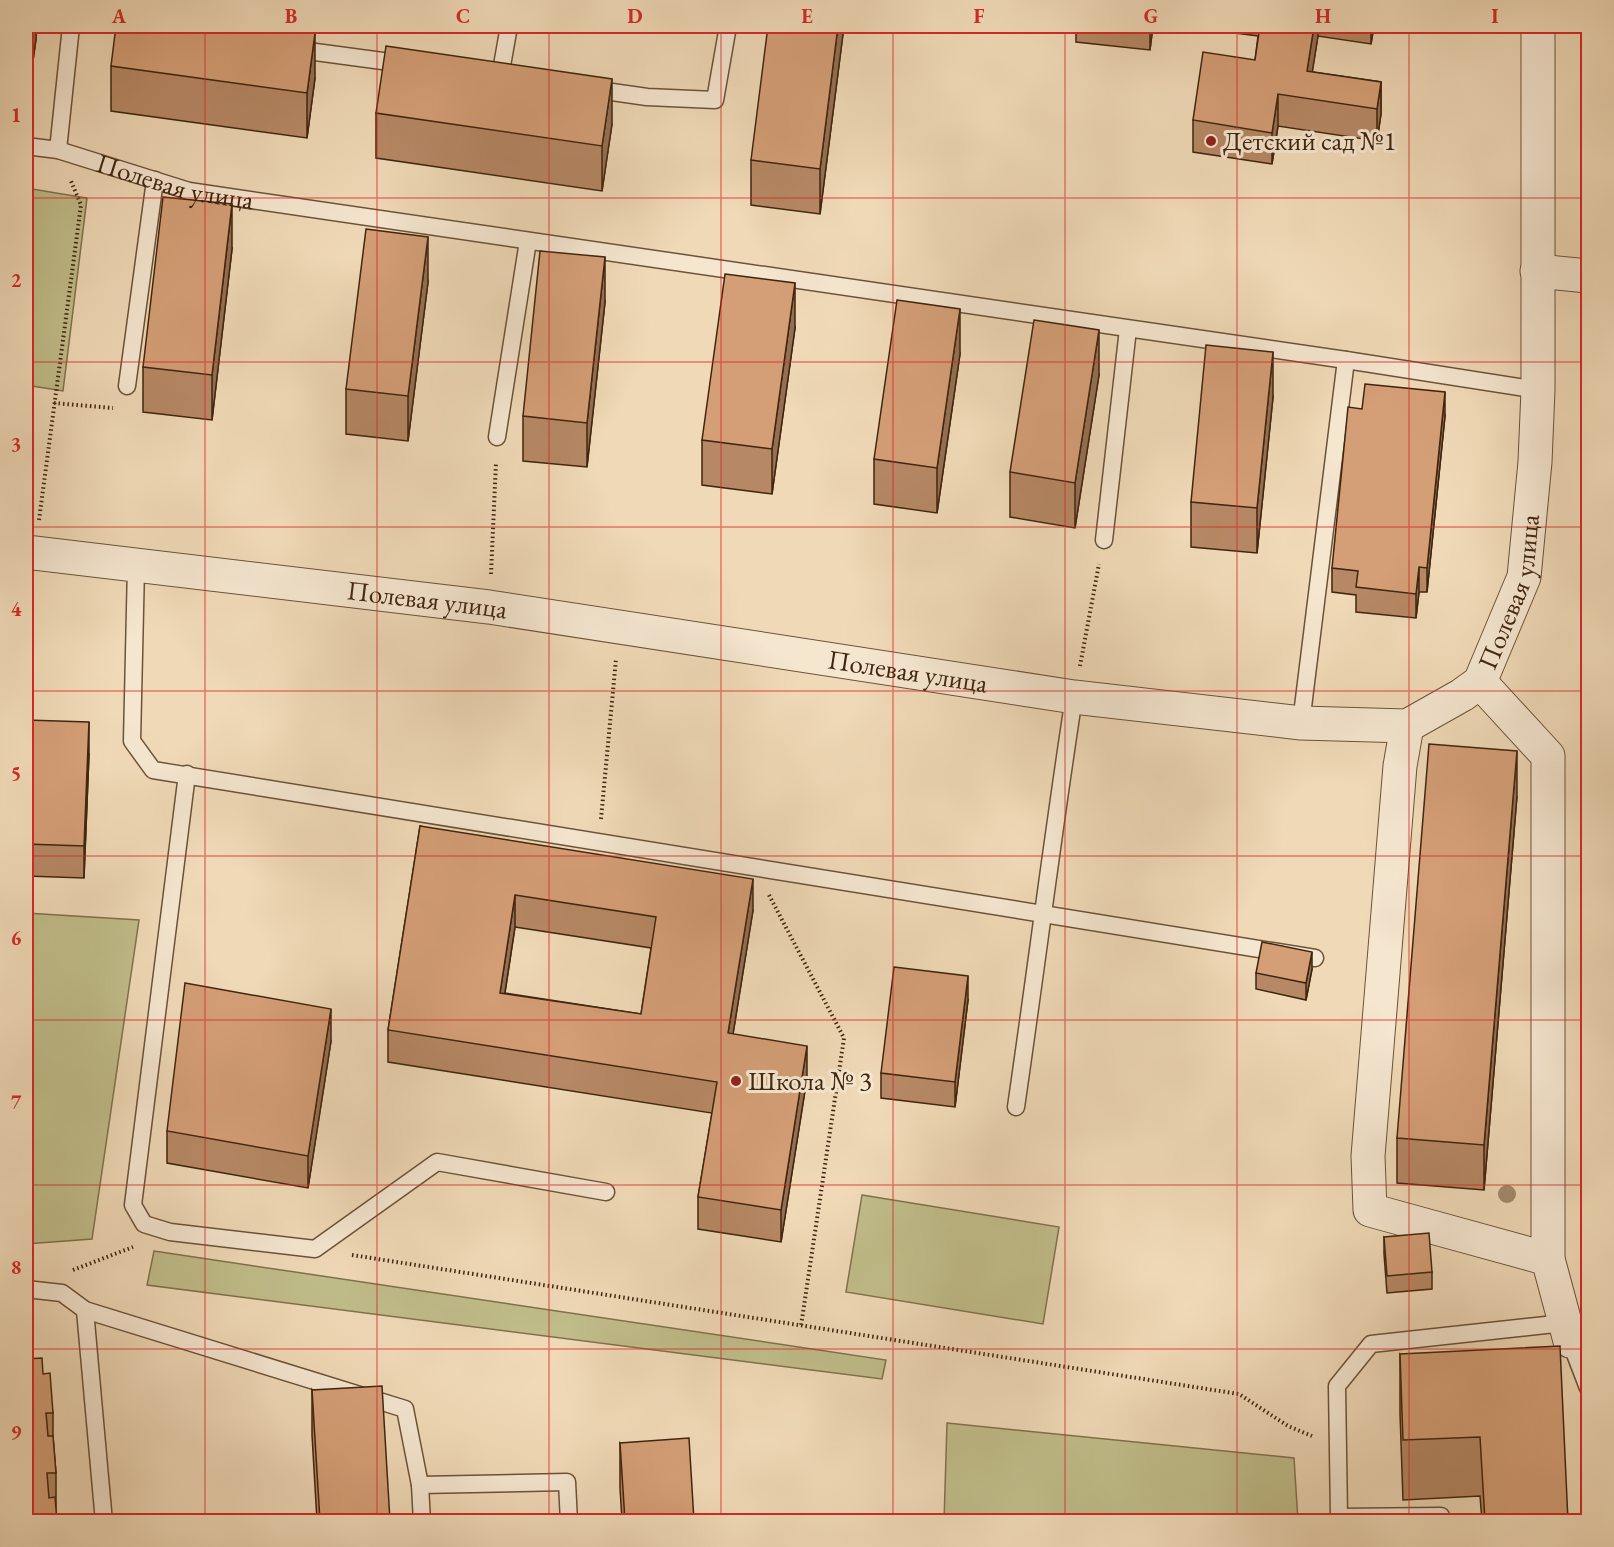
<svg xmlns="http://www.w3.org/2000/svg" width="1614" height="1547" viewBox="0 0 1614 1547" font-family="'EB Garamond',serif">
	<rect width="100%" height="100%" fill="#f0d9b7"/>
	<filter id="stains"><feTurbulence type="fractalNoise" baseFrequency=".00333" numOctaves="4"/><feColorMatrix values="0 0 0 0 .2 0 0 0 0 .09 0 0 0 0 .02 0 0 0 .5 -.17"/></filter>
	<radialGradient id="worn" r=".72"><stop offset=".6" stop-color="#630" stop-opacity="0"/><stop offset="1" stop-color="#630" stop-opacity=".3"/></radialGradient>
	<path fill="#c0bd8a" stroke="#80714c" stroke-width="1.5" d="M26 188 87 198 63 391 26 385Z
		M26 913 139 920 92 1239 26 1244Z
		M862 1195 1059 1227 1043 1324 846 1292Z
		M154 1251 886 1360 882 1379 147 1285Z
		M947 1423 1294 1458 1298 1521H944Z"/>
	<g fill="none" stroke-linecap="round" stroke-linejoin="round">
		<defs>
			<g id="lane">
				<path d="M293 49 405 64"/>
				<path d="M500 77 509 26"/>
				<path d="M591 89 647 97 715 100 728 26"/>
				<path id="s1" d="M26 146 58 150 189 191 1346 360 1538 390"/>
				<path d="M58 150 71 26"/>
				<path d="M127 386 155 180"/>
				<path d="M497 437 528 241"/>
				<path d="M1104 540 1128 329"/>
				<path d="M136 566 132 741 153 770 1315 958"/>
				<path d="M1301 723 1346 360"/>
				<path d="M187 774 133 1205 144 1224 170 1232 315 1249 437 1162 606 1192"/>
				<path d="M1016 1107C1036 970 1053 833 1074 697"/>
				<path d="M26 1289 62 1293 85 1310 405 1409 420 1485 422 1522"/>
				<path d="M85 1310 104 1522"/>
				<path d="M1570 1341 1588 1388"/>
				<path d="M420 1485 567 1482 569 1522"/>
				<path d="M1441 1522V1516L1339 1517 1337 1386 1371 1344 1564 1323"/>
			</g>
			<g id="street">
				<path d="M1537 271 1588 276"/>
				<path id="s2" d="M26 552 489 607 1074 697 1301 723 1407 726 1462 695 1480 682 1524 577 1535 462 1538 390V26"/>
				<path d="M1480 682 1548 756V1259L1570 1341 1588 1340"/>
				<path d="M1407 726 1400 766 1368 1156 1370 1210 1548 1259"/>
			</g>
		</defs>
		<use href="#lane" stroke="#6c5238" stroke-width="19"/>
		<use href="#street" stroke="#6c5238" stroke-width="35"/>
		<path stroke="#40250e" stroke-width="4" stroke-dasharray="1.5 3" stroke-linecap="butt" d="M54 403 113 408
			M39 520 81 205 71 181
			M491 574 496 462
			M1080 666 1099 564
			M601 819 616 659
			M769 895 844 1038 801 1326
			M352 1255 1239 1394 1288 1426 1312 1436
			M73 1270 133 1247"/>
		<use href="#lane" stroke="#f5e6d0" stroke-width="16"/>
		<use href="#street" stroke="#f5e6d0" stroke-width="33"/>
	</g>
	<circle fill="#a18b6b" cx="1507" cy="1194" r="9"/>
	<path fill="#b68865" stroke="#40250e" stroke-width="1.5" fill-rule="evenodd" d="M26 26H36V39L28 97 26 96Z
		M844 26 820 214 751 205V160Z
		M1076 26H1153L1150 50 1076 42Z
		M1181 26H1374L1371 44 1318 36 1312 72 1381 82V114L1377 141 1278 126 1272 164 1193 152V120L1255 60 1258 36Z
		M111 66 315 78 307 138 111 111Z
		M376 113 612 124 602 191 376 158Z
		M232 249 212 420 143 412V367Z
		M428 282 408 441 346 434V389Z
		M605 302 587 467 523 461V416Z
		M795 328 772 494 702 485V440Z
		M960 354 937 513 874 504V459Z
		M1099 375 1075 528 1010 517V472Z
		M1273 397 1257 553 1191 547V502Z
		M1445 416 1427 592H1419L1416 618 1356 612V595L1332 592V568Z
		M26 720 89 754 84 878 26 876Z
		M1517 796 1484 1190 1397 1183V1138Z
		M420 826 753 910 733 1034 807 1078 781 1242 698 1229V1197L712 1113 388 1062V1030ZM515 927 651 948 641 1014 505 993Z
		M1312 969 1306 1000 1256 989V973Z
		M968 1000 955 1107 881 1098V1073Z
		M331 1041 308 1188 167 1163V1131Z
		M1384 1237 1432 1272V1289L1387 1293 1384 1254Z
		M1400 1354 1568 1521H1482L1480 1496 1403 1500 1400 1414Z
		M43 1374 53 1413V1436L56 1473V1509L26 1521Z
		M312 1390 390 1521H317L312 1435Z
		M620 1443 694 1521H622L620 1488Z"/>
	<path fill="#946f53" stroke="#40250e" stroke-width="1.5" d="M31 26H36V39L28 97V52Z
		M838 26H844L820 214V169Z
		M1150 26H1153L1150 50Z
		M1314 26H1318V36L1308 99 1307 71Z
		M1371 26H1374L1371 44Z
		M315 33V78L307 138V93Z
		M612 79V124L602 191V146Z
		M1381 82V114L1377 141V109Z
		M1278 94V126L1272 164V133Z
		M232 204V249L212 420V375Z
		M428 237V282L408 441V396Z
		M605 257V302L587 467V423Z
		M795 283V328L772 494V449Z
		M960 309V354L937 513V468Z
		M1099 330V375L1075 528V483Z
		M1273 352V397L1257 553V508Z
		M1445 392V416L1427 592V568Z
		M1419 567V592L1416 618V594Z
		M89 722V754L84 878V846Z
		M1517 751V796L1484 1190V1145Z
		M753 879V910L728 1065V1033Z
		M515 895V927L500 1024V993Z
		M1312 952V969L1306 1000V983Z
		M968 976V1000L955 1107V1082Z
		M331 1009V1041L308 1188V1156Z
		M807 1046V1078L781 1242V1210Z"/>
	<path fill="#d49e76" stroke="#40250e" stroke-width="1.5" fill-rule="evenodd" d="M26 26H31L28 52H26Z
		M116 26H258L315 33 307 93 111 66Z
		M768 26H838L820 169 751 160Z
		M1260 26H1314L1307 71 1381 82 1377 109 1278 94 1272 133 1193 120 1203 52 1255 60Z
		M386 46 612 79 602 146 376 113Z
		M163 197 232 204 212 375 143 367Z
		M366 229 428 237 408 396 346 389Z
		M540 251 605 257 587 423 523 416Z
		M725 274 795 283 772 449 702 440Z
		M897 300 960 309 937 468 874 459Z
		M1034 320 1099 330 1075 483 1010 472Z
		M1206 345 1273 352 1257 508 1191 502Z
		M1365 384 1445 392 1427 568 1419 567 1416 594 1356 587 1358 571 1332 568 1348 407 1362 409Z
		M26 720 89 722 84 846 26 844Z
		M1429 744 1517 751 1484 1145 1397 1138Z
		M420 826 753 879 728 1033 807 1046 781 1210 698 1197 717 1082 388 1030ZM515 895 656 917 641 1014 500 993Z
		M1262 942 1312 952 1306 983 1256 973Z
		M894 967 968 976 955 1082 881 1073Z
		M185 983 331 1009 308 1156 167 1131Z
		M1429 1233 1432 1272 1387 1276 1384 1237Z
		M1560 1346 1568 1521H1485L1480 1437 1403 1440 1400 1354Z
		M42 1358 43 1374 50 1373 53 1413H46L48 1436H53L56 1473H47L49 1498 55 1497 57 1521H26V1359Z
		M382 1386 390 1521H320L312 1390Z
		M689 1438 694 1521H625L620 1443Z"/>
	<path fill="none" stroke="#d62828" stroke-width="1.5" stroke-opacity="0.55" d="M205 26V1522M377 26V1522M549 26V1522M721 26V1522M893 26V1522M1065 26V1522M1237 26V1522M1409 26V1522M26 198H1588M26 362H1588M26 527H1588M26 691H1588M26 856H1588M26 1020H1588M26 1185H1588M26 1349H1588"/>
	<g fill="#8f2418" stroke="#f5e6d0" stroke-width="2">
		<circle cx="1211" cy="141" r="6"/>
		<circle cx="736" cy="1081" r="6"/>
	</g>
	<g text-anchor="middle" stroke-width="6" stroke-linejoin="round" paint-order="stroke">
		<g font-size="27" fill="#40250e" stroke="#f5e6d0" text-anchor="start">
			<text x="1223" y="150">Детский сад №1</text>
			<text x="748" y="1090">Школа № 3</text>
		</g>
		<g font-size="27" fill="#40250e" stroke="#f5e6d0">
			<text dy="9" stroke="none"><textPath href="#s1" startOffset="154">Полевая улица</textPath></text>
			<text dy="9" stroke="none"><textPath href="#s2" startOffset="1574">Полевая улица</textPath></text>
			<text dy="9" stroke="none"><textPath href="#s2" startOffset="404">Полевая улица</textPath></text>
			<text dy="9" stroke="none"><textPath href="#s2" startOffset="890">Полевая улица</textPath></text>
		</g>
	</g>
	<rect width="1614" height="1547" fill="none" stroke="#f0d9b7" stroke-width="66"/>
	<rect x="33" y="33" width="1548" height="1481" fill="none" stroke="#d62828" stroke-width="2"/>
	<g font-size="20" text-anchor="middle" font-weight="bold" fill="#d62828">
		<text x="119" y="23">A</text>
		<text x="291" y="23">B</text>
		<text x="463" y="23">C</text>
		<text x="635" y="23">D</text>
		<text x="807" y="23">E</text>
		<text x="979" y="23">F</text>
		<text x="1151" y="23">G</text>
		<text x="1323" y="23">H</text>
		<text x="1495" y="23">I</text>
		<text x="16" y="122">1</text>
		<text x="16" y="287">2</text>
		<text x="16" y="451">3</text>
		<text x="16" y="616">4</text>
		<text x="16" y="780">5</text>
		<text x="16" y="945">6</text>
		<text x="16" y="1109">7</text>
		<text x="16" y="1274">8</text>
		<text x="16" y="1439">9</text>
	</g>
	<rect width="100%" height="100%" filter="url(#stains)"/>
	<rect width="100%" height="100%" fill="url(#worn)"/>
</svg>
